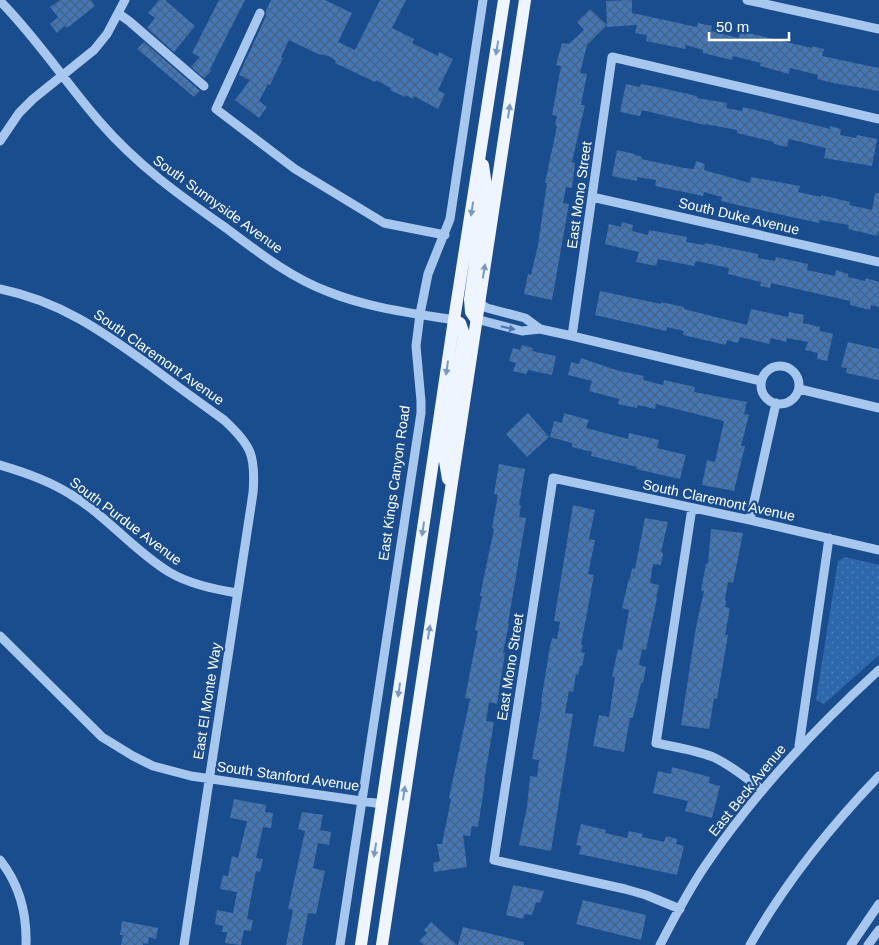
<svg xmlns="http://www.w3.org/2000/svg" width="879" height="945" viewBox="0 0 879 945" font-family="Arial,sans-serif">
	<defs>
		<pattern id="park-dots" width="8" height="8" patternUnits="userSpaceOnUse" patternTransform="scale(1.25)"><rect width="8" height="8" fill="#2d67ac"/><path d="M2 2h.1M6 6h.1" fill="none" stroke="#4c7eb8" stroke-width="1.8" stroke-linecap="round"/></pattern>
		<pattern id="building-cross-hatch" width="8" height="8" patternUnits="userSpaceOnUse" patternTransform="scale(1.25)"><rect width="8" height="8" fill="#4377b6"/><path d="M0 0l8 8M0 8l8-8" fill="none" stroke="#486281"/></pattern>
	</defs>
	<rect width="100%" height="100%" fill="#1a4d8e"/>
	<path fill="url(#park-dots)" d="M845 557 879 565V655L824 704 816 700 838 561Z"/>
	<path fill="url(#building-cross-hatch)" d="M60 0H91L95 6 67 28 65 26 57 33 50 24 58 17 50 7Z
		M159 0H165L195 26 174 52 147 28 155 18 148 13Z
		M219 0H245L210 69 211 71 204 78 191 67 200 57 192 53Z
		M271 0H325L352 13 338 42 355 50 380 0H406L392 28 414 39 412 43 438 56 439 52 453 59 438 90 445 94 438 109 414 96 413 99 406 95 405 97 390 90 391 88 376 80 375 82 335 63 336 61 329 56 318 54 289 40 281 57 283 58 270 85 268 84 259 101 267 107 259 118 235 100 250 80 239 75 266 16V11Z
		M632 0V13L697 27 698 23 712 26 711 31 739 38 740 31 812 48V46L824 49 822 56 879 68V91L834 83 817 79 818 75 790 68 789 74 760 66 761 63 733 56 732 60 703 53V50L686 45 685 49 646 41 647 35 635 33 637 25 607 27 606 1Z
		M590 9 607 25 587 45 580 73 587 74 581 105H585L572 162 575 163 572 188 566 187 563 203 569 204 552 300 524 294 528 274 531 275 538 245 547 183H545L557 126 555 125 557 116 552 115 561 66 556 65 562 43 569 44 584 30 577 22Z
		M144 42 200 91 194 97 137 49Z
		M626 84 640 87 641 84 657 87 697 96V98L727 103 726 108 742 111 743 107 830 129V126L841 129 840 135 856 138 857 135 877 139 872 166 824 158 826 148 789 139 787 147 774 144V142L737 133V130L705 124V125L642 110 640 116 620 112Z
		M617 150 635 154V155L642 157 641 159 684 168 694 169 696 161 705 164 704 170 750 183 751 177 800 186 798 192 821 197V195L850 202 849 205 872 210 875 193H879V230L877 236 848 229 849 225 820 220 819 223 742 206 721 201 722 197 704 192 703 196 655 186 656 180 637 177V181L612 176Z
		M622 222 633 225 632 231 648 235 649 230 687 237 686 242 704 245 705 243 758 254V258L775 261 776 257 808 264 807 270 835 276 836 270 848 274V277L865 281 866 278 879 282V307L871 305 870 310 850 305V301L771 283 770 288 760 286 761 282 728 274 729 268 696 261 694 266 658 259 656 266 636 262 639 252 605 244 609 224 621 227Z
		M600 291 661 304V302L684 307V309L747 325 751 309 788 317 789 312 804 315 803 323 820 327V331L833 334 827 361 817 359 818 353 805 350 808 342 787 338 786 342 771 338 769 344 740 337 738 343 727 340 726 345 683 335 684 331 667 327 666 331 595 315Z
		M848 342 879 349V380L846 373 847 368 841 367Z
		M522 345 533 348 532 351 556 356 552 375 528 370 526 374 513 371 516 363 509 361 513 348 520 350Z
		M581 358 619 371 644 376 643 380 663 385 664 380 695 387 694 392 747 402 744 414 749 415 741 446H745L734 491 702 485 707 460 715 462 724 421 656 404 655 409 638 405 637 408 618 404 619 399 589 391 592 381 568 375 571 362 579 364Z
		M528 413 549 437 527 457 506 434Z
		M564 413 589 420 586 428 628 439 629 433 659 440 657 448 686 455 680 479 636 469 637 467 591 456 592 452 572 447V443L550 437 554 421 562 423Z
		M499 464 525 469 519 505 521 506 519 517 526 518 508 623 509 624 503 652 505 653 497 704 489 702 486 721 494 722 485 775 484 788 478 827 472 826 470 836 463 835 467 867 434 872 433 863 440 861 437 844H442L451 799 449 798 470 699 465 698 478 631 475 630 482 596H480L494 529 492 528 498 495 494 494Z
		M573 505 595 510 589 539 595 540 588 574 594 575 581 645H583L581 652 585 653 582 666H580L578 675 576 674 573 692 569 691 565 713 573 714 551 851 519 845 527 807 530 776 537 777 539 760 532 759 542 702H541L549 652 552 638 557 639 560 622 554 621Z
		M645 518 668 522 661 552 663 553 661 565 653 564 650 583 659 585 656 598H657L646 650 642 649 639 665 646 667 643 683H641L633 718H630L624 752 593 746 599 715 609 717 615 677H612L618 649 622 650 629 610 622 608 629 578 630 579 632 568 635 569Z
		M711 529 743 533 733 583 728 582 725 600 726 601 725 607 730 608 725 635H728L717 699 714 698 709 729 681 725 696 627 704 591 701 590 706 564H708Z
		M672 767 710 777 709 783 720 786 712 818 685 811 688 801 653 793 658 771 671 774Z
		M234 799 266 805 265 812 273 813 271 828 263 827 256 858 263 859 260 872 256 871 247 919 253 920 251 931 244 930 241 945 225 943 227 932H222L223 926 215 924 217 910 233 913 237 892 220 889 223 875 228 876 232 856 238 858 247 821 230 818Z
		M302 812 323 815 320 830 331 832 329 845 318 843 313 868 325 871 316 914 308 913 302 945H286L293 910 288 909 305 831 298 829Z
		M581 824 606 830 605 833 627 838 629 831 643 834 642 837 664 842 666 836 677 839 676 844 684 846 677 875 579 854 581 846 576 845Z
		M513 885 544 891 540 903 536 902 532 915 525 914 523 919 506 915Z
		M583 900 646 915 641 940 576 924Z
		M122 921 158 928 156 939 149 937 148 944 143 943V945H121L123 935H120Z
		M431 922 457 945H424L419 941 427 933 424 930Z
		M463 927 524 942V945H458Z"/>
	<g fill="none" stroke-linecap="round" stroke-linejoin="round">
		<path stroke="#a8c7ee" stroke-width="9" d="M747 0 879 29
			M0 1C37 38 65 82 99 121 137 165 179 195 226 228 258 252 291 278 329 292 369 308 412 313 454 320
			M260 13 216 109 295 169 384 223 445 235
			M119 14 129 21 204 86
			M0 141 19 113 33 99 94 50 107 34 125 0
			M592 197 879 262
			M0 289C59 301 102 331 149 365 174 384 199 402 224 420 251 445 256 455 253 493L184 945
			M479 303 487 308 525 318 540 329
			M476 319 522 331 540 329 572 336 761 381
			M572 336 612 57 879 119
			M761 385a19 19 0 1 1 38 0a19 19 0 1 1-38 0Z
			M799 389 879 408
			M0 465C24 472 48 480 70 494 106 515 133 550 169 572 189 584 214 589 237 593
			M692 508 656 743C675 747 695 750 713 757 731 765 746 778 762 790
			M750 520 776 403
			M0 636 102 737 133 756 153 766 191 776 382 804
			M799 746 829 538
			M0 860C20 885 27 913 26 945
			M680 909 646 895 625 889 494 860 553 478 750 520 879 550
			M340 945 421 413V401L416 346 420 314 428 274 450 219 483 0
			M660 945C674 918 688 891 705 866 755 792 813 730 879 670
			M750 945C785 883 830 827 879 776
			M851 945 879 904
			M868 945 879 930"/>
		<path stroke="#eff5ff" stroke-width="12" d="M476 319 471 312 470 299 486 186 483 165
			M448 479 445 461 464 335 460 323 454 320
			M361 945 454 320 504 0
			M382 945 525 0"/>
	</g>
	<defs><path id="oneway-solid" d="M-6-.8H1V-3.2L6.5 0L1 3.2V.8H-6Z" transform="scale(1.25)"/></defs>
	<g fill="#7a99c1">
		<use href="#oneway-solid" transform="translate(497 48) rotate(99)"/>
		<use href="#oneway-solid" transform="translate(509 111) rotate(-82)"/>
		<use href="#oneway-solid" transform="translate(472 209) rotate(99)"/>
		<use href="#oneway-solid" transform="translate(484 271) rotate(-81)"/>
		<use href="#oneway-solid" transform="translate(447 368) rotate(98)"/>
		<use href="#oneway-solid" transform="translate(423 529) rotate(98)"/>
		<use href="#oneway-solid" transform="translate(429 632) rotate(-81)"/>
		<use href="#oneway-solid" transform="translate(399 690) rotate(98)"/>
		<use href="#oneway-solid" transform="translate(404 793) rotate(-82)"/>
		<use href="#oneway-solid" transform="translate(375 850) rotate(99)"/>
	</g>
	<use fill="#4c78b0" href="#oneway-solid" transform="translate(508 328) rotate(13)"/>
	<g text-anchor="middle" stroke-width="4.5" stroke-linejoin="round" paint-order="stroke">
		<g font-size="14" fill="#fff" stroke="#1a4d8e">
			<text transform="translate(579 195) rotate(-82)" y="5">East Mono Street</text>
			<text transform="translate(218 204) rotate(36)" y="5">South Sunnyside Avenue</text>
			<text transform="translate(739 216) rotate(13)" y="5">South Duke Avenue</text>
			<text transform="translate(159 357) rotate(35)" y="5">South Claremont Avenue</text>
			<text transform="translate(394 483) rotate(-82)" y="5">East Kings Canyon Road</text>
			<text transform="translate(719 500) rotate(12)" y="5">South Claremont Avenue</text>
			<text transform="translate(126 521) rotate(37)" y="5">South Purdue Avenue</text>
			<text transform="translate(510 667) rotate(-81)" y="5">East Mono Street</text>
			<text transform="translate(207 701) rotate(-81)" y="5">East El Monte Way</text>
			<text transform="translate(288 776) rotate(8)" y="5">South Stanford Avenue</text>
			<text transform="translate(747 790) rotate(-51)" y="5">East Beck Avenue</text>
		</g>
	</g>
	<path d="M709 32v8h80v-8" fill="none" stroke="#ffffff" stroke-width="2.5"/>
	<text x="716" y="32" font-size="15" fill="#ffffff" stroke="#1a4d8e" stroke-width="4" paint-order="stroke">50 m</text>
</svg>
